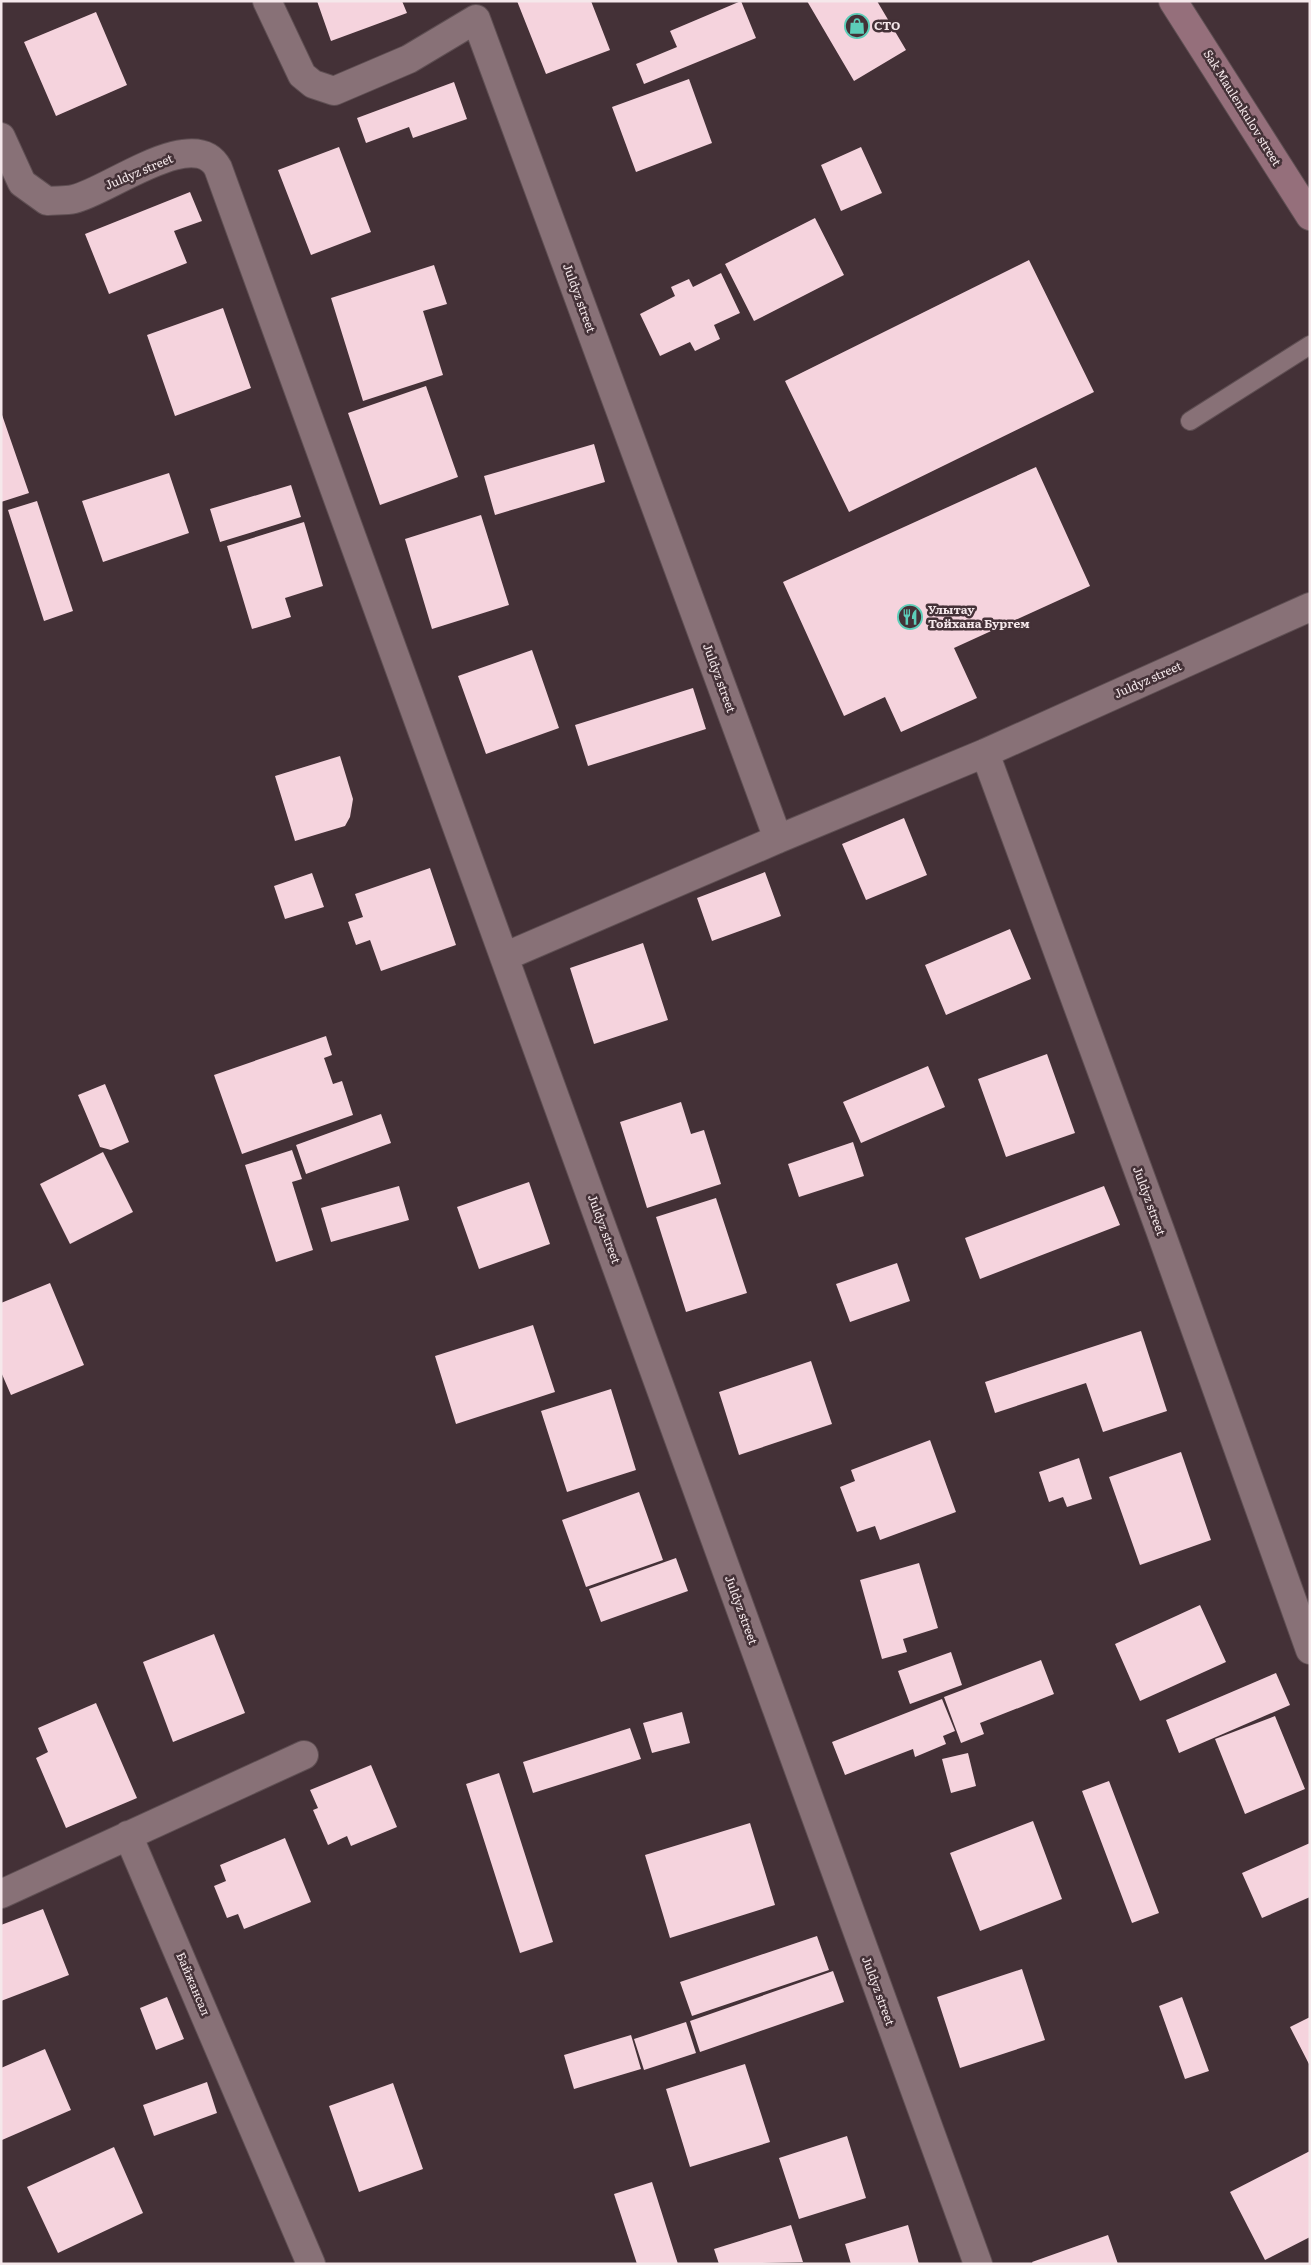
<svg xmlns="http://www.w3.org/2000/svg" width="1311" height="2265" viewBox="0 0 1311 2265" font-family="Literata,serif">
	<rect width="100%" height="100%" fill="#443137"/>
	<path fill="#f5d3dd" d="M317 1H402L407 13 331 41Z
		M517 1H591L610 50 546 74Z
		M741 1 756 38 644 84 636 64 677 47 670 31Z
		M807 1H877L906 50 854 81Z
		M96 12 127 85 56 116 24 42Z
		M689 79 712 143 636 172 612 107Z
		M454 82 467 119 413 138 409 127 366 143 357 118Z
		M339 147 371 232 311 255 278 170Z
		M861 147 882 193 841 211 821 165Z
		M190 192 202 221 174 231 187 263 109 294 85 234Z
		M815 218 844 275 754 321 725 264Z
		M1029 260 1094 392 849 512 785 381Z
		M434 265 447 304 423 311 443 375 363 401 331 298Z
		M721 273 740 313 714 325 720 339 695 351 690 342 660 356 640 314 675 296 671 287 689 279 693 287Z
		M223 308 251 388 175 416 147 335Z
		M426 386 458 477 380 505 348 413Z
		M1 412 29 493 1 502Z
		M594 444 605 482 495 515 484 476Z
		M1036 467 1090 586 954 648 977 698 901 732 885 697 844 716 783 582Z
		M169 473 189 533 103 562 82 501Z
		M291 485 301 517 220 542 210 509Z
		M37 501 73 611 44 621 8 510Z
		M481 515 509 605 432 629 405 539Z
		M304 522 323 586 285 598 291 617 252 629 227 546Z
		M532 650 559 728 486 754 458 676Z
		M693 688 706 729 588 766 575 725Z
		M340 756 353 799 350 817 345 826 295 841 275 776Z
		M904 818 927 875 866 900 842 844Z
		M430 868 456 945 381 971 370 940 356 945 348 922 363 917 355 894Z
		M765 872 781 916 712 941 697 898Z
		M312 873 324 907 285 919 274 886Z
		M1010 929 1031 979 946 1015 925 965Z
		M643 943 668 1020 594 1044 570 968Z
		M326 1036 332 1055 324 1058 333 1084 342 1081 353 1115 242 1154 214 1075Z
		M1047 1054 1075 1133 1006 1157 978 1079Z
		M928 1066 945 1107 861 1143 843 1102Z
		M105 1084 129 1142 111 1150 100 1147 78 1095Z
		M681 1102 691 1134 704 1130 721 1184 647 1208 620 1122Z
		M381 1114 391 1143 306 1174 296 1145Z
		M853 1142 864 1176 799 1197 788 1164Z
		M292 1150 302 1179 292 1182 313 1250 276 1262 245 1165Z
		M103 1152 133 1212 70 1244 40 1184Z
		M529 1182 550 1244 479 1269 457 1207Z
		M399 1186 409 1220 331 1242 321 1208Z
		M1104 1186 1120 1225 980 1279 965 1238Z
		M716 1198 747 1293 686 1312 656 1217Z
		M897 1263 910 1301 850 1322 836 1284Z
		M50 1283 84 1365 11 1395 1 1372V1303Z
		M533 1325 555 1392 456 1424 435 1356Z
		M1141 1331 1167 1411 1103 1432 1086 1383 995 1413 985 1382Z
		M811 1361 832 1424 739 1455 719 1392Z
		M611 1389 636 1470 567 1492 541 1411Z
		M930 1440 956 1512 880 1540 875 1526 857 1532 840 1487 855 1481 851 1470Z
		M1181 1452 1211 1540 1140 1565 1109 1477Z
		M1079 1458 1092 1499 1067 1507 1063 1497 1049 1502 1039 1472Z
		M639 1492 663 1560 586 1587 562 1520Z
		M676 1558 688 1591 601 1622 589 1589Z
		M919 1563 938 1628 903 1639 907 1652 882 1659 860 1580Z
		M1200 1605 1226 1662 1140 1701 1115 1644Z
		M214 1634 245 1713 173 1742 143 1662Z
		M951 1652 962 1685 910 1704 898 1671Z
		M1041 1660 1054 1694 980 1723 984 1734 961 1743 944 1697Z
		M1276 1673 1290 1705 1179 1753 1166 1720Z
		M942 1699 955 1731 943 1736 946 1744 915 1757 913 1749 845 1775 832 1742Z
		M96 1703 137 1798 66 1828 36 1758 48 1752 38 1728Z
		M682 1712 690 1743 652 1753 643 1723Z
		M1275 1716 1305 1789 1245 1814 1215 1739Z
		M630 1728 641 1759 533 1793 523 1762Z
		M968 1753 976 1786 951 1793 942 1759Z
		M371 1765 397 1827 351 1846 347 1836 328 1845 313 1810 318 1808 310 1790Z
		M499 1773 553 1942 520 1953 466 1784Z
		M1109 1781 1159 1913 1132 1923 1082 1791Z
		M1033 1821 1062 1899 980 1931 950 1853Z
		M750 1823 775 1905 670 1938 645 1855Z
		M285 1838 311 1902 244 1929 238 1914 227 1918 214 1886 226 1881 220 1865Z
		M1310 1843V1897L1262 1918 1242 1873Z
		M43 1909 69 1975 1 2001V1925Z
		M817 1936 829 1970 692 2016 680 1982Z
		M1022 1969 1045 2040 960 2068 937 1997Z
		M833 1971 844 2002 700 2052 690 2021Z
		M167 1997 184 2039 156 2050 140 2008Z
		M1182 1997 1209 2071 1185 2079 1159 2006Z
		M1310 2017V2066L1290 2027Z
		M686 2022 696 2053 644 2070 634 2039Z
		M631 2035 641 2069 574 2089 564 2055Z
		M45 2049 71 2110 2 2140 1 2068Z
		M745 2064 770 2142 690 2167 666 2089Z
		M207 2082 217 2113 154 2136 143 2105Z
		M393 2083 423 2169 359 2192 329 2106Z
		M847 2136 866 2198 799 2219 779 2158Z
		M114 2147 143 2213 58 2253 27 2187Z
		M1310 2151V2237L1265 2260 1230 2192Z
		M652 2182 678 2264H637L614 2194Z
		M791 2225 803 2262 719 2264 714 2249Z
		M908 2225 919 2264H851L845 2244Z
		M1108 2235 1118 2264H1033L1032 2262Z"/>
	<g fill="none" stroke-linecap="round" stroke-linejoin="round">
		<defs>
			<path id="service" d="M1190 421 1310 345"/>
			<path id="minor" d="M267 1 302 75 313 84 334 91 409 59 476 19 778 839
				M1 137 22 183 47 201C56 200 65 201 74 199 107 192 194 124 218 168L978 2264
				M985 753 1160 1230 1310 1650
				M504 957 778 839 985 753 1310 607
				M128 1835 311 2264
				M1 1894 304 1755"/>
			<path id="secondary" d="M1173 1 1310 216"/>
		</defs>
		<use href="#service" stroke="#5f4f53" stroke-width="20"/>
		<use href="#minor" stroke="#5f4f53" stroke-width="30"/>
		<use href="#secondary" stroke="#5f4f53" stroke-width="30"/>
		<use href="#service" stroke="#887177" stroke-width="18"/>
		<use href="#minor" stroke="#887177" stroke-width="28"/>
		<use href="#secondary" stroke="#956f7b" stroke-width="28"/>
	</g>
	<defs>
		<symbol id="shop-ring" viewBox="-11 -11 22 22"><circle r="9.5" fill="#443137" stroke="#5dceb9" stroke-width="1.5"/><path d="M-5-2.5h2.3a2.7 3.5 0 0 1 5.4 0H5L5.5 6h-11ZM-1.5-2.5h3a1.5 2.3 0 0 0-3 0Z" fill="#5dceb9"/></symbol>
		<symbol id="restaurant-ring" viewBox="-11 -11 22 22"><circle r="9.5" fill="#443137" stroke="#5dceb9" stroke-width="1.5"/><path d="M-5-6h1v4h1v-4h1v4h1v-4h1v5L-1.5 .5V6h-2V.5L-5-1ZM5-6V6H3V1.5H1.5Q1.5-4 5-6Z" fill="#5dceb9"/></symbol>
	</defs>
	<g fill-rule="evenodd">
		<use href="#shop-ring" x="843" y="12" width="28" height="28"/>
		<use href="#restaurant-ring" x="896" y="603" width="28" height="28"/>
	</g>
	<g text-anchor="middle" stroke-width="5" stroke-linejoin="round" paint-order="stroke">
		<g font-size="12" font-weight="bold" fill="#f5e8eb" stroke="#443137" text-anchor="start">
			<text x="874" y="30">СТО</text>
			<text x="928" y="614">Улытау<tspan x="928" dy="14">Тойхана Бургем</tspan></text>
		</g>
		<g font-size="12" fill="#f5e8eb" stroke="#443137">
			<text transform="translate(1242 108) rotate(58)" y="4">Sak Maulenkulov street</text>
			<text transform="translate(139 172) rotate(-23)" y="4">Juldyz street</text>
			<text transform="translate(579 298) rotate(70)" y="4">Juldyz street</text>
			<text transform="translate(719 678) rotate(70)" y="4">Juldyz street</text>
			<text transform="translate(1148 680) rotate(-24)" y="4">Juldyz street</text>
			<text transform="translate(1149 1201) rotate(70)" y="4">Juldyz street</text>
			<text transform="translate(604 1229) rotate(70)" y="4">Juldyz street</text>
			<text transform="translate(741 1610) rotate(70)" y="4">Juldyz street</text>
			<text transform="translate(193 1984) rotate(67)" y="4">Байжансал</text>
			<text transform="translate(878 1991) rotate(70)" y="4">Juldyz street</text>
		</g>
	</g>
	<rect width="1311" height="2265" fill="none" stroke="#f5e8eb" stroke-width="5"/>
</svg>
